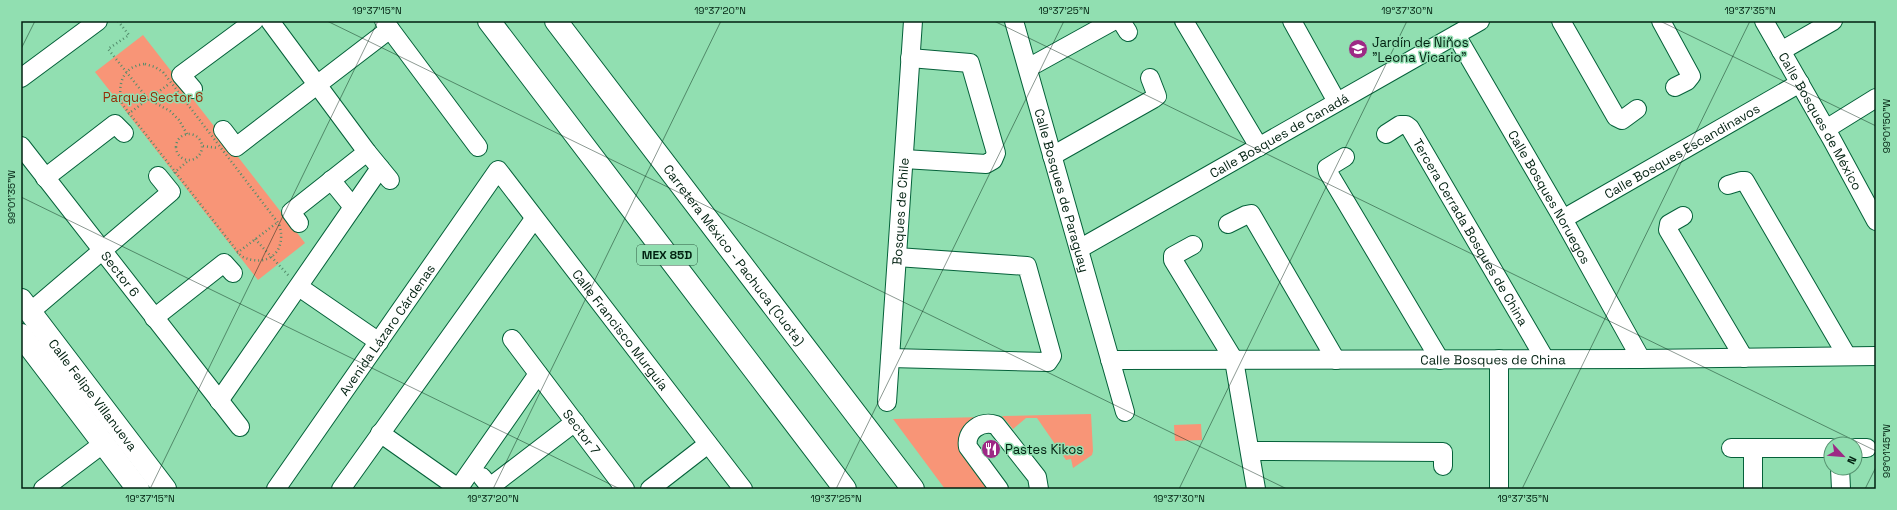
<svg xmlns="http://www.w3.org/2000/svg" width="1897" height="510" viewBox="0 0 1897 510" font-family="'Space Grotesk',sans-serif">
	<rect width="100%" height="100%" fill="#91dfb1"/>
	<path fill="#f89577" d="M143 35 305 243 258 280 95 72Z
		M1091 414 1093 451 1092 455 1073 468 1071 459 1066 460 1037 418H1026L1013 429 1002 416Z
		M985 417 966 432 993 489H945L893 419Z
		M1201 424 1202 440 1175 441 1174 425Z"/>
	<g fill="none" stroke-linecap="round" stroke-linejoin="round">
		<defs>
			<g id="minor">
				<path d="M270 21 367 152 390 180"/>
				<path d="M384 21 478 147"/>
				<path id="s1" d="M1014 21 1125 412"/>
				<path d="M1121 21 1128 32"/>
				<path d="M1184 21 1259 147"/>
				<path d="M1292 21 1337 102"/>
				<path d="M1561 21 1616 117 1622 120 1637 109"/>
				<path d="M1661 21 1691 76 1687 81 1675 87"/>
				<path id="s2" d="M1764 21 1831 138 1876 221"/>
				<path id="s3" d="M1456 35 1563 219 1641 359"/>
				<path d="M1781 51 1833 21"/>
				<path d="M1028 68 1113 21"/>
				<path d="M21 78 98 21"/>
				<path d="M193 89 181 75 254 21"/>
				<path d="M1826 129 1876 98"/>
				<path d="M223 130 236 147 390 29"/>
				<path id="s4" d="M1386 134 1400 125H1406L1410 128 1545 359"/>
				<path id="s5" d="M21 146 240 427"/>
				<path d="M1052 156 1153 99 1157 96 1150 78"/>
				<path d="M1345 157 1327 168 1328 172 1440 360"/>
				<path d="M904 159 986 164 993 160 996 153 970 63 910 58"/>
				<path d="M45 178 115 124 124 133"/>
				<path d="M331 180 353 207"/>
				<path d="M1728 185 1741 181H1745L1847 356"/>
				<path d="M1683 216 1669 224 1668 230 1744 358"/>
				<path id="s6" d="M1563 219 1800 83"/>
				<path d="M299 223 291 212 367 152"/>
				<path d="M1228 224 1246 215 1251 214 1254 219 1336 360"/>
				<path d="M1193 245 1173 256V260L1234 360 1256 489"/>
				<path id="s7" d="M1079 249 1480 21"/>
				<path d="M299 287 379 342"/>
				<path d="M30 312 171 192 158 176"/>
				<path d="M154 318 224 263 233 273"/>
				<path id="s8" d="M512 339 625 489"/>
				<path d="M890 358 1048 362 1052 356 1027 266 897 257"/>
				<path d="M1499 359V489"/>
				<path id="s9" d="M1110 360 1641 359 1876 356"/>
				<path d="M219 401 380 168"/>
				<path id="s10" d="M887 402 913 21"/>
				<path d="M380 433 458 488"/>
				<path d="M1731 448H1831"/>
				<path d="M1753 448V489"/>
				<path d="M1855 448H1867"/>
				<path d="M1250 451 1443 452V466"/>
				<path d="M1840 468 1841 489"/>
				<path d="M482 477 490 487 575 422"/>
				<path d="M43 489 104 443"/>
				<path id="s11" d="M276 489 498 170 743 489"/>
				<path d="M341 489 534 219"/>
				<path d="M458 489 538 374"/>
				<path d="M650 489 708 444"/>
				<path d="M999 489 968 447C965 431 981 420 996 425L1037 477 1039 489"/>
			</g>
			<g id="major">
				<path id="s12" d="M21 300 165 489"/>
				<path d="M21 335 138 489"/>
			</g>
			<g id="highway">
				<path d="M489 21 845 489"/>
				<path id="s13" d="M556 21 913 489"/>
			</g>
		</defs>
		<use href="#minor" stroke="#05613a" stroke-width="20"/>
		<use href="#major" stroke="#05613a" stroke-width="24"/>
		<use href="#highway" stroke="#05613a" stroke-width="24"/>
		<path stroke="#528c6b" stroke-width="2.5" stroke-dasharray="1 3" stroke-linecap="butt" d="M118 21 129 35 108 49 148 99 170 111 179 120 187 134
			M145 64 155 67 163 72 279 224C288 252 267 269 241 256L122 104C117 85 122 66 145 64Z
			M128 114 169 84
			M176 147a13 13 0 1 1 26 0a13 13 0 1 1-26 0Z
			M203 146 218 148
			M174 173 189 160
			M255 239 289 276
			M237 253 278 222"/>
		<use href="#minor" stroke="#fff" stroke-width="18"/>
		<use href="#major" stroke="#fff" stroke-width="22"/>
		<use href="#highway" stroke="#fff" stroke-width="22"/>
	</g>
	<path fill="none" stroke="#002010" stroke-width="1" stroke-opacity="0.45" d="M327 21 1287 489M994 21 1876 451M1660 21 1876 126M21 49 35 21M21 197 620 489M150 489 378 21M493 489 721 21M836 489 1064 21M1179 489 1407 21M1522 489 1750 21M1865 489 1876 467"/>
	<defs>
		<symbol id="school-disc" viewBox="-11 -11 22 22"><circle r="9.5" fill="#9d2985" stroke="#91dfb1"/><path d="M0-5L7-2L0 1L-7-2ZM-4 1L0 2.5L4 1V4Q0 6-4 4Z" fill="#fff"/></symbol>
		<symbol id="restaurant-disc" viewBox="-11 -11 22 22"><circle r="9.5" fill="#9d2985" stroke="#91dfb1"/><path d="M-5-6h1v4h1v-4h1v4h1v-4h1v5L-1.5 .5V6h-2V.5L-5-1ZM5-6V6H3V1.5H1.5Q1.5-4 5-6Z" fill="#fff"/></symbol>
	</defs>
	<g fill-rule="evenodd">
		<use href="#school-disc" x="1347" y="38" width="22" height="22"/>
		<use href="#restaurant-disc" x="980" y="438" width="22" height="22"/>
	</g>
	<g text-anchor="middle" stroke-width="3" stroke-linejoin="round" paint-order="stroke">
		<rect fill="#91dfb1" stroke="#2c5940" stroke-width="1" x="637" y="245" width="60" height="20" rx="3"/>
		<g font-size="12" font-weight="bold" fill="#002010">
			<text x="667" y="259">MEX 85D</text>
		</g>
		<g font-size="13" fill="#002010" stroke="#91dfb1" text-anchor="start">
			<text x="1372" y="47">Jardín de Niños<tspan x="1372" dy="15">"Leona Vicario"</tspan></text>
			<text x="1005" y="454">Pastes Kikos</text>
		</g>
		<g font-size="13" fill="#952d07" stroke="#91dfb1">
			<text x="153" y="102">Parque Sector 6</text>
		</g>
		<g font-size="13" fill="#002010" stroke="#91dfb1">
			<text dy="5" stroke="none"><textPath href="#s2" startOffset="115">Calle Bosques de México</textPath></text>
			<text dy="5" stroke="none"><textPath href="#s7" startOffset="230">Calle Bosques de Canadá</textPath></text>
			<text dy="5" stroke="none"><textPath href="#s6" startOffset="137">Calle Bosques Escandinavos</textPath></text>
			<text dy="5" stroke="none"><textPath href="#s1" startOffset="176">Calle Bosques de Paraguay</textPath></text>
			<text dy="5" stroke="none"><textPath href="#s3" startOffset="187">Calle Bosques Noruegos</textPath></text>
			<text dy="5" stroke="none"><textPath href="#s10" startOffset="191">Bosques de Chile</textPath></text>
			<text dy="5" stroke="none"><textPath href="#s4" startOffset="148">Tercera Cerrada Bosques de China</textPath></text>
			<text dy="5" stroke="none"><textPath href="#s13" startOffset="294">Carretera México - Pachuca (Cuota)</textPath></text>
			<text dy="5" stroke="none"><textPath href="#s5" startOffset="162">Sector 6</textPath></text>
			<text dy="5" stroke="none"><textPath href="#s11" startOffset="194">Avenida Lázaro Cárdenas</textPath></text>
			<text dy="5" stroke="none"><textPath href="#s11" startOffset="590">Calle Francisco Murguía</textPath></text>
			<text dy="5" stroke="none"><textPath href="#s9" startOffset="383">Calle Bosques de China</textPath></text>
			<text dy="5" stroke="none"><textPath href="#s12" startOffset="119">Calle Felipe Villanueva</textPath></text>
			<text dy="5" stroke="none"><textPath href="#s8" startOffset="116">Sector 7</textPath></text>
		</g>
	</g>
	<rect width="1897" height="510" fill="none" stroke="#91dfb1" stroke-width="44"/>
	<g transform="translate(1843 456) rotate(116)"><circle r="19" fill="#91dfb1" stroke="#579371"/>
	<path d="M0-3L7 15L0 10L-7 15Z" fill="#9d2985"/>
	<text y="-6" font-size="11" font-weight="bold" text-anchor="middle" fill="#002010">N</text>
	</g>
	<rect x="22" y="22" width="1853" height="466" fill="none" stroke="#002010" stroke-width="1.5"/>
	<g font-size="10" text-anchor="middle" fill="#002010">
		<text x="377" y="14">19°37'15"N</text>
		<text x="720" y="14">19°37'20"N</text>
		<text x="1064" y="14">19°37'25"N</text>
		<text x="1407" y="14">19°37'30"N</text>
		<text x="1750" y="14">19°37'35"N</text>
		<text transform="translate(1886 126) rotate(-90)" y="4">99°01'50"W</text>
		<text transform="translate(11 197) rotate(-90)" y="4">99°01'35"W</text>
		<text transform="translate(1886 451) rotate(-90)" y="4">99°01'45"W</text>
		<text x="150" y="502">19°37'15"N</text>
		<text x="493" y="502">19°37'20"N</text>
		<text x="836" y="502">19°37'25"N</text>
		<text x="1179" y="502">19°37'30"N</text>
		<text x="1523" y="502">19°37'35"N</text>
	</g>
</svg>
